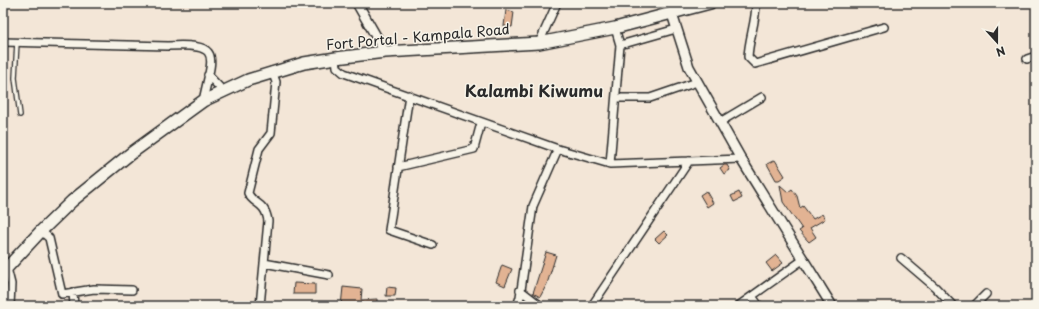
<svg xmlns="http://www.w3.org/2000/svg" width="1039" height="309" viewBox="0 0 1039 309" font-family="'Playpen Sans',sans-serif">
	<rect width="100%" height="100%" fill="#f3e6d7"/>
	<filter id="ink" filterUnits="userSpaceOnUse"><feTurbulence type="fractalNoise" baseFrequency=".025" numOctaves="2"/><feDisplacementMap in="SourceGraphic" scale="8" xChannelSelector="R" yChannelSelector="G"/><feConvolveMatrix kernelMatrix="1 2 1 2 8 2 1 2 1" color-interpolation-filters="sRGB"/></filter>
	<g filter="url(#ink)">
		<path fill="#e2b393" stroke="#2b2b2b" d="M506 10 514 12 512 27 504 26Z
			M775 160 785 176 779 180H776L767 164Z
			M724 165H727L730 170 724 174 720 168Z
			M780 185 788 192 792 189 797 196 800 208 803 206 813 219 822 214 825 219 810 228 816 237 809 242 799 231 802 229 783 202Z
			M706 191 713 203 707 207 700 195Z
			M739 192 742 198 734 202 731 196Z
			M664 231 668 235 659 243 655 239Z
			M546 252 556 255 547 284 540 297 533 293Z
			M776 255 783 263 772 271 766 263Z
			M502 265 512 269 505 286 496 282Z
			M294 283 315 284V294H293Z
			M343 287 362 289 361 300 377 299V306H341Z
			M387 287 396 288 395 296H386Z"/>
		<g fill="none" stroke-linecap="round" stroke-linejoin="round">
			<defs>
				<path id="service" d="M17 42 15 78 20 115"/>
				<path id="minor" d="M756 3C756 22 749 38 748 57L755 64 884 27
					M3 42 168 46C224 43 212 56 203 101
					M539 43 557 3
					M620 45 676 29
					M336 58 337 67 344 73 558 149 610 164 741 159
					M1027 59 1036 56
					M208 75 223 91
					M409 95 389 230 433 245
					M616 98H650L697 82
					M720 122 762 97
					M610 164 620 45 615 28
					M398 167 474 149 481 123
					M41 231 49 238 62 294 94 289 132 290
					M901 258 935 287 953 306
					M264 263 329 275
					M7 268 11 284 10 306
					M520 290 541 306
					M73 292 74 306
					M752 296 759 306
					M593 304 689 161
					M260 306 268 221C265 201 253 205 248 193L259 149 271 133 276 82 272 71
					M517 306 520 297 533 206 558 149
					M738 306 804 259
					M974 306 986 294"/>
				<path id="tertiary" d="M357 3 385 52
					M672 14 689 67 741 159 832 306"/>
				<path id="primary" d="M3 272 41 231 72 201 130 154 203 101 248 80 304 63 336 58 385 52 539 43 615 28 710 3"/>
			</defs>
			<use href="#service" stroke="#2b2b2b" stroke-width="6"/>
			<use href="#minor" stroke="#2b2b2b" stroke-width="10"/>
			<use href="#tertiary" stroke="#2b2b2b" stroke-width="12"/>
			<use href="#primary" stroke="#2b2b2b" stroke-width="14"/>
			<use href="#service" stroke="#f7f3e8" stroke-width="3.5"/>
			<use href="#minor" stroke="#f7f3e8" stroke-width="7"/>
			<use href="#tertiary" stroke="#f7f3e8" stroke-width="9"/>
			<use href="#primary" stroke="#f7f3e8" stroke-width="11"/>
		</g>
	</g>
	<g text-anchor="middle" stroke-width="3" stroke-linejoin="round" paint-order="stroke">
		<g font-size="14" fill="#2b2b2b" stroke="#f7f3e8">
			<text transform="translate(418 37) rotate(-5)" y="5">Fort Portal - Kampala Road</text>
		</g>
		<g font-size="16" font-weight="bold" fill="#2b2b2b" stroke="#f7f3e8">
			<text x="534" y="97">Kalambi Kiwumu</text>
		</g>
	</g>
	<rect width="1039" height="309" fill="none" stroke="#f7f3e8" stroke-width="16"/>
	<rect x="8" y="8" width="1023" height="293" fill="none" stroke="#2b2b2b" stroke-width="1.5" filter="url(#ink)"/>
	<g transform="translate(997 42) rotate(159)" stroke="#f7f3e8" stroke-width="3" paint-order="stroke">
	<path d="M0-3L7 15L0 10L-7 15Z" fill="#2b2b2b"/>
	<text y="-6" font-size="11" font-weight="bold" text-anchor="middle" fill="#2b2b2b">N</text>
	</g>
</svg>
